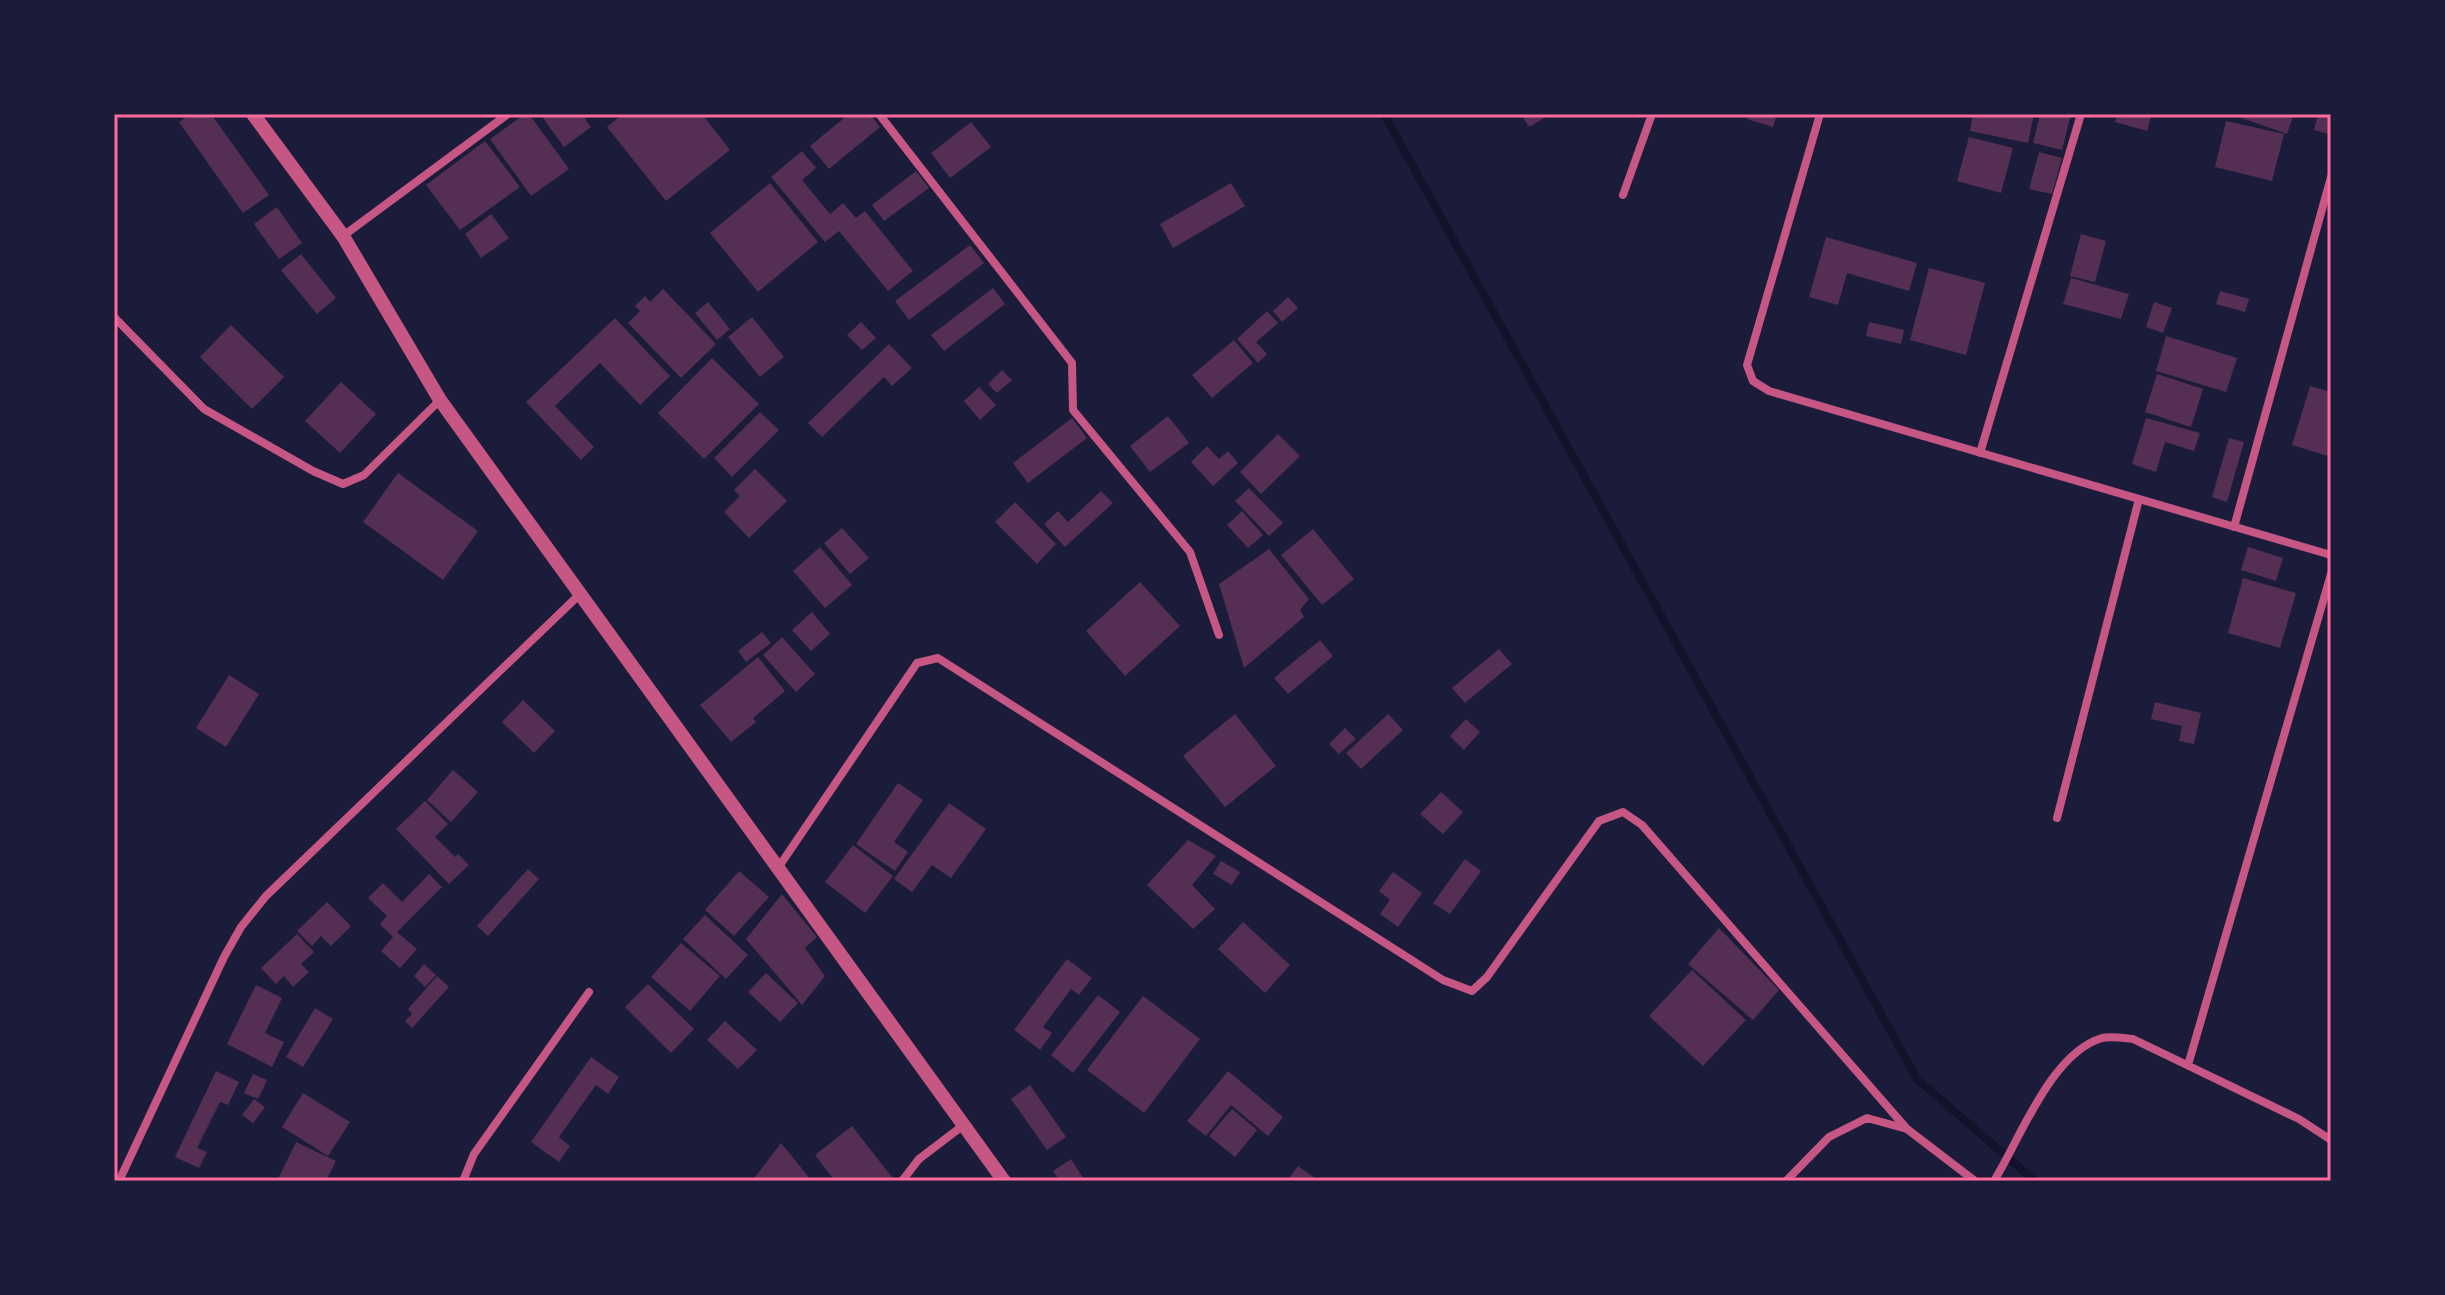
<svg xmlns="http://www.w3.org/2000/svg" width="2445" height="1295" viewBox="0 0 2445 1295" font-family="'Zilla Slab',serif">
	<rect width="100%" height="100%" fill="#1b1b3a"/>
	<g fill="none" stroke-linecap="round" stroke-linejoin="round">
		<path stroke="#12122b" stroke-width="8" d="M1384 114 1917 1079 2035 1181"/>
	</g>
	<path fill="#542f53" d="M190 114H211L269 195 243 213 179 122Z
		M525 114H529L569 169 531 196 490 139Z
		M540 114H591L585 119 591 127 564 147Z
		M623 114H702L730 150 666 201 607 127Z
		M849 114H870L880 127 829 169 810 146Z
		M1521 114H1551L1529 127Z
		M1749 114H1777L1773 127 1747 119Z
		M1973 114H2034L2028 143 1970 131Z
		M2040 114H2071L2062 150 2033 143Z
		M2118 114H2152L2147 131 2115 122Z
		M2230 114H2294L2287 134Z
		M2318 114 2331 117 2329 134 2314 130Z
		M2226 121 2284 134 2272 181 2215 167Z
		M971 122 991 147 950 178 931 153Z
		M1969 137 2013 148 2001 193 1957 181Z
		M485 141 520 187 460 230 426 185Z
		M802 151 816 168 802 180 830 214 843 203 856 218 865 211 913 271 888 291 839 231 825 242 771 177Z
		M2039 152 2062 158 2052 194 2029 189Z
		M916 171 929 188 884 221 872 205Z
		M770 183 818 242 758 292 710 233Z
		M1231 183 1245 206 1173 248 1160 224Z
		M277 207 302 243 279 259 254 224Z
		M491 214 509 238 481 258 465 234Z
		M2081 234 2106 241 2095 282 2070 276Z
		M1826 237 1917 263 1909 291 1847 273 1838 305 1809 297Z
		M970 245 984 263 909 320 895 301Z
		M301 254 336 298 317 314 281 270Z
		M1929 268 1985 283 1966 355 1910 340Z
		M2071 278 2129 294 2121 319 2063 304Z
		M993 288 1005 304 944 351 931 335Z
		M663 289 716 344 681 378 628 323 640 311 635 306 645 296 650 302Z
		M2220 291 2249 299 2245 312 2216 304Z
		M1288 297 1298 308 1282 322 1273 311Z
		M708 302 730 329 717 340 695 313Z
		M2154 302 2172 308 2163 333 2146 327Z
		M1267 311 1278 323 1256 342 1267 354 1258 363 1237 339Z
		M752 317 784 357 760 377 728 337Z
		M615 318 670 376 640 405 600 363 555 406 594 447 581 460 526 402Z
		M861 322 876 338 862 350 847 335Z
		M1869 322 1904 330 1901 344 1866 336Z
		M231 325 284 377 252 409 200 357Z
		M2166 336 2237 358 2226 392 2156 371Z
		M1234 340 1253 363 1212 398 1192 375Z
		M889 344 912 368 892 386 884 377 822 437 808 423Z
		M712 358 759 404 704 459 658 413Z
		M1002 370 1012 380 997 393 988 384Z
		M2157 374 2203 389 2191 427 2145 412Z
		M341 382 376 414 340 453 305 421Z
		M2310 386 2331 392V457L2292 445Z
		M979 387 996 405 980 420 964 401Z
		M760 412 779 430 732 477 714 458Z
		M1168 416 1189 443 1150 472 1130 446Z
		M1072 418 1087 438 1028 483 1013 463Z
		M2146 418 2200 433 2194 451 2165 442 2156 472 2132 464Z
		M1278 434 1300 456 1261 494 1240 472Z
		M2229 438 2244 442 2227 502 2212 497Z
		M1207 446 1219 459 1228 451 1238 463 1213 486 1191 462Z
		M755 469 787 501 749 538 724 512 740 496 734 490Z
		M398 473 478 531 443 580 363 522Z
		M1249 488 1283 523 1269 536 1235 501Z
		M1101 491 1113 503 1065 547 1044 524 1058 511 1068 522Z
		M1015 502 1056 544 1037 564 995 522Z
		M1242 511 1263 535 1248 548 1227 525Z
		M842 528 869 558 850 574 824 543Z
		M1313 529 1354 579 1322 605 1281 555Z
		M820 547 852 585 825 608 793 571Z
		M2248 547 2283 558 2276 581 2241 570Z
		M1269 549 1309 599 1300 610 1304 617 1244 668 1219 584Z
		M2243 578 2296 593 2280 648 2228 633Z
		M1140 582 1180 626 1125 676 1086 631Z
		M812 612 830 634 811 651 792 630Z
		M762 632 771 643 746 662 738 651Z
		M782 637 815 674 796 692 763 655Z
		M1320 640 1333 656 1288 694 1274 678Z
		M1499 649 1512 664 1465 703 1452 688Z
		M758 657 785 691 753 718 756 722 731 742 700 705Z
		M229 675 259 694 226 747 196 728Z
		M523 700 555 731 534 753 502 722Z
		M2155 702 2201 713 2194 744 2179 741 2182 726 2151 719Z
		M1235 714 1276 766 1225 807 1183 756Z
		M1388 714 1403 730 1361 769 1346 753Z
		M1466 719 1480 732 1464 750 1450 736Z
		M1345 728 1356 739 1339 754 1329 744Z
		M453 770 478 792 451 822 427 800Z
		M898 783 923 800 894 842 908 852 895 871 856 844Z
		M1441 792 1463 812 1443 834 1420 814Z
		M425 801 448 824 435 837 455 857 458 854 469 865 449 884 396 829Z
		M949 803 986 829 951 878 932 865 912 892 894 879Z
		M1188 840 1216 856 1192 885 1215 909 1193 929 1147 885Z
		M853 845 893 876 865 913 825 882Z
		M1465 859 1481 871 1450 914 1433 903Z
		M1221 861 1240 872 1232 885 1213 874Z
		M528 869 539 879 488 936 477 926Z
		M739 871 769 897 734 936 705 910Z
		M1393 872 1422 893 1398 927 1380 914 1390 900 1379 891Z
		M429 874 442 887 397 932 417 949 400 968 381 951 393 937 380 924 387 916 368 898 383 883 402 902Z
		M782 894 817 937 805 948 825 976 802 1005 746 939Z
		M327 902 351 926 331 946 321 936 312 946 297 931Z
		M705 915 748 955 726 979 683 939Z
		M1243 922 1290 965 1265 993 1218 949Z
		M1719 928 1779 990 1753 1020 1688 964Z
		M297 934 314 952 301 964 309 972 293 987 284 976 276 984 261 968Z
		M681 943 720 976 690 1011 651 977Z
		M1067 959 1092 978 1079 995 1071 989 1043 1027 1052 1033 1040 1050 1014 1030Z
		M424 964 436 975 425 987 414 976Z
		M1692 970 1746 1020 1703 1066 1649 1016Z
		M766 973 798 1003 780 1022 748 992Z
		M437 976 449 987 412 1028 405 1021 412 1014 408 1009Z
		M648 984 694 1029 671 1053 625 1007Z
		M256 985 282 998 265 1033 284 1042 272 1067 227 1044Z
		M1098 995 1120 1012 1073 1073 1051 1055Z
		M1143 996 1200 1039 1144 1113 1087 1070Z
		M315 1008 333 1019 303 1067 286 1057Z
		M725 1021 757 1050 738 1069 707 1040Z
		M591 1057 619 1077 608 1094 596 1085 559 1137 570 1146 559 1162 531 1142Z
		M216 1071 239 1082 228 1105 220 1102 197 1148 207 1152 199 1168 175 1157Z
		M1228 1071 1283 1117 1268 1136 1231 1105 1206 1136 1187 1121Z
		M253 1074 267 1080 258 1099 244 1093Z
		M1030 1085 1066 1137 1047 1150 1011 1099Z
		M303 1093 350 1122 328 1156 282 1127Z
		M254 1099 265 1107 253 1123 242 1115Z
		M1232 1109 1257 1130 1235 1157 1209 1136Z
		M852 1126 895 1181H835L815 1155Z
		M296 1142 336 1161 326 1181H277Z
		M781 1143 812 1181H752Z
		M1071 1159 1085 1181H1060L1053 1171Z
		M1298 1166 1319 1181H1287Z"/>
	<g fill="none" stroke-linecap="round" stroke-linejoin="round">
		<path stroke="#c65784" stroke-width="8" d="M879 114 1072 363 1073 410 1190 552 1219 635
			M1820 114 1747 365 1753 381 1769 391 2331 555
			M1623 195 1652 114
			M343 236 508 114
			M114 317 204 409 313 471 343 484 364 475 440 400
			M1980 453 2081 114
			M2234 527 2331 177
			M2057 818 2139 499
			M778 868 917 663 938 658 1443 980 1472 991 1487 977 1599 821 1623 812 1642 825 1907 1129
			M2188 1065 2331 574
			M119 1181 224 957 241 927 266 896 580 594
			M463 1181 474 1154 589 992
			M902 1181 919 1159 965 1124
			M1786 1181 1829 1137 1867 1118 1907 1129 1975 1181
			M1994 1181C2020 1139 2051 1053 2102 1038 2110 1036 2124 1038 2133 1039L2299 1119 2331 1140"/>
		<path stroke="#c65784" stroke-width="14" d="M253 114 343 236 440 400 1004 1181"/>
	</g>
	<rect width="2445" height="1295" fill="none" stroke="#1b1b3a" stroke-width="232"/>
	<rect x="116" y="116" width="2213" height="1063" fill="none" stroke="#ff6b9d" stroke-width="3"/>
</svg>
